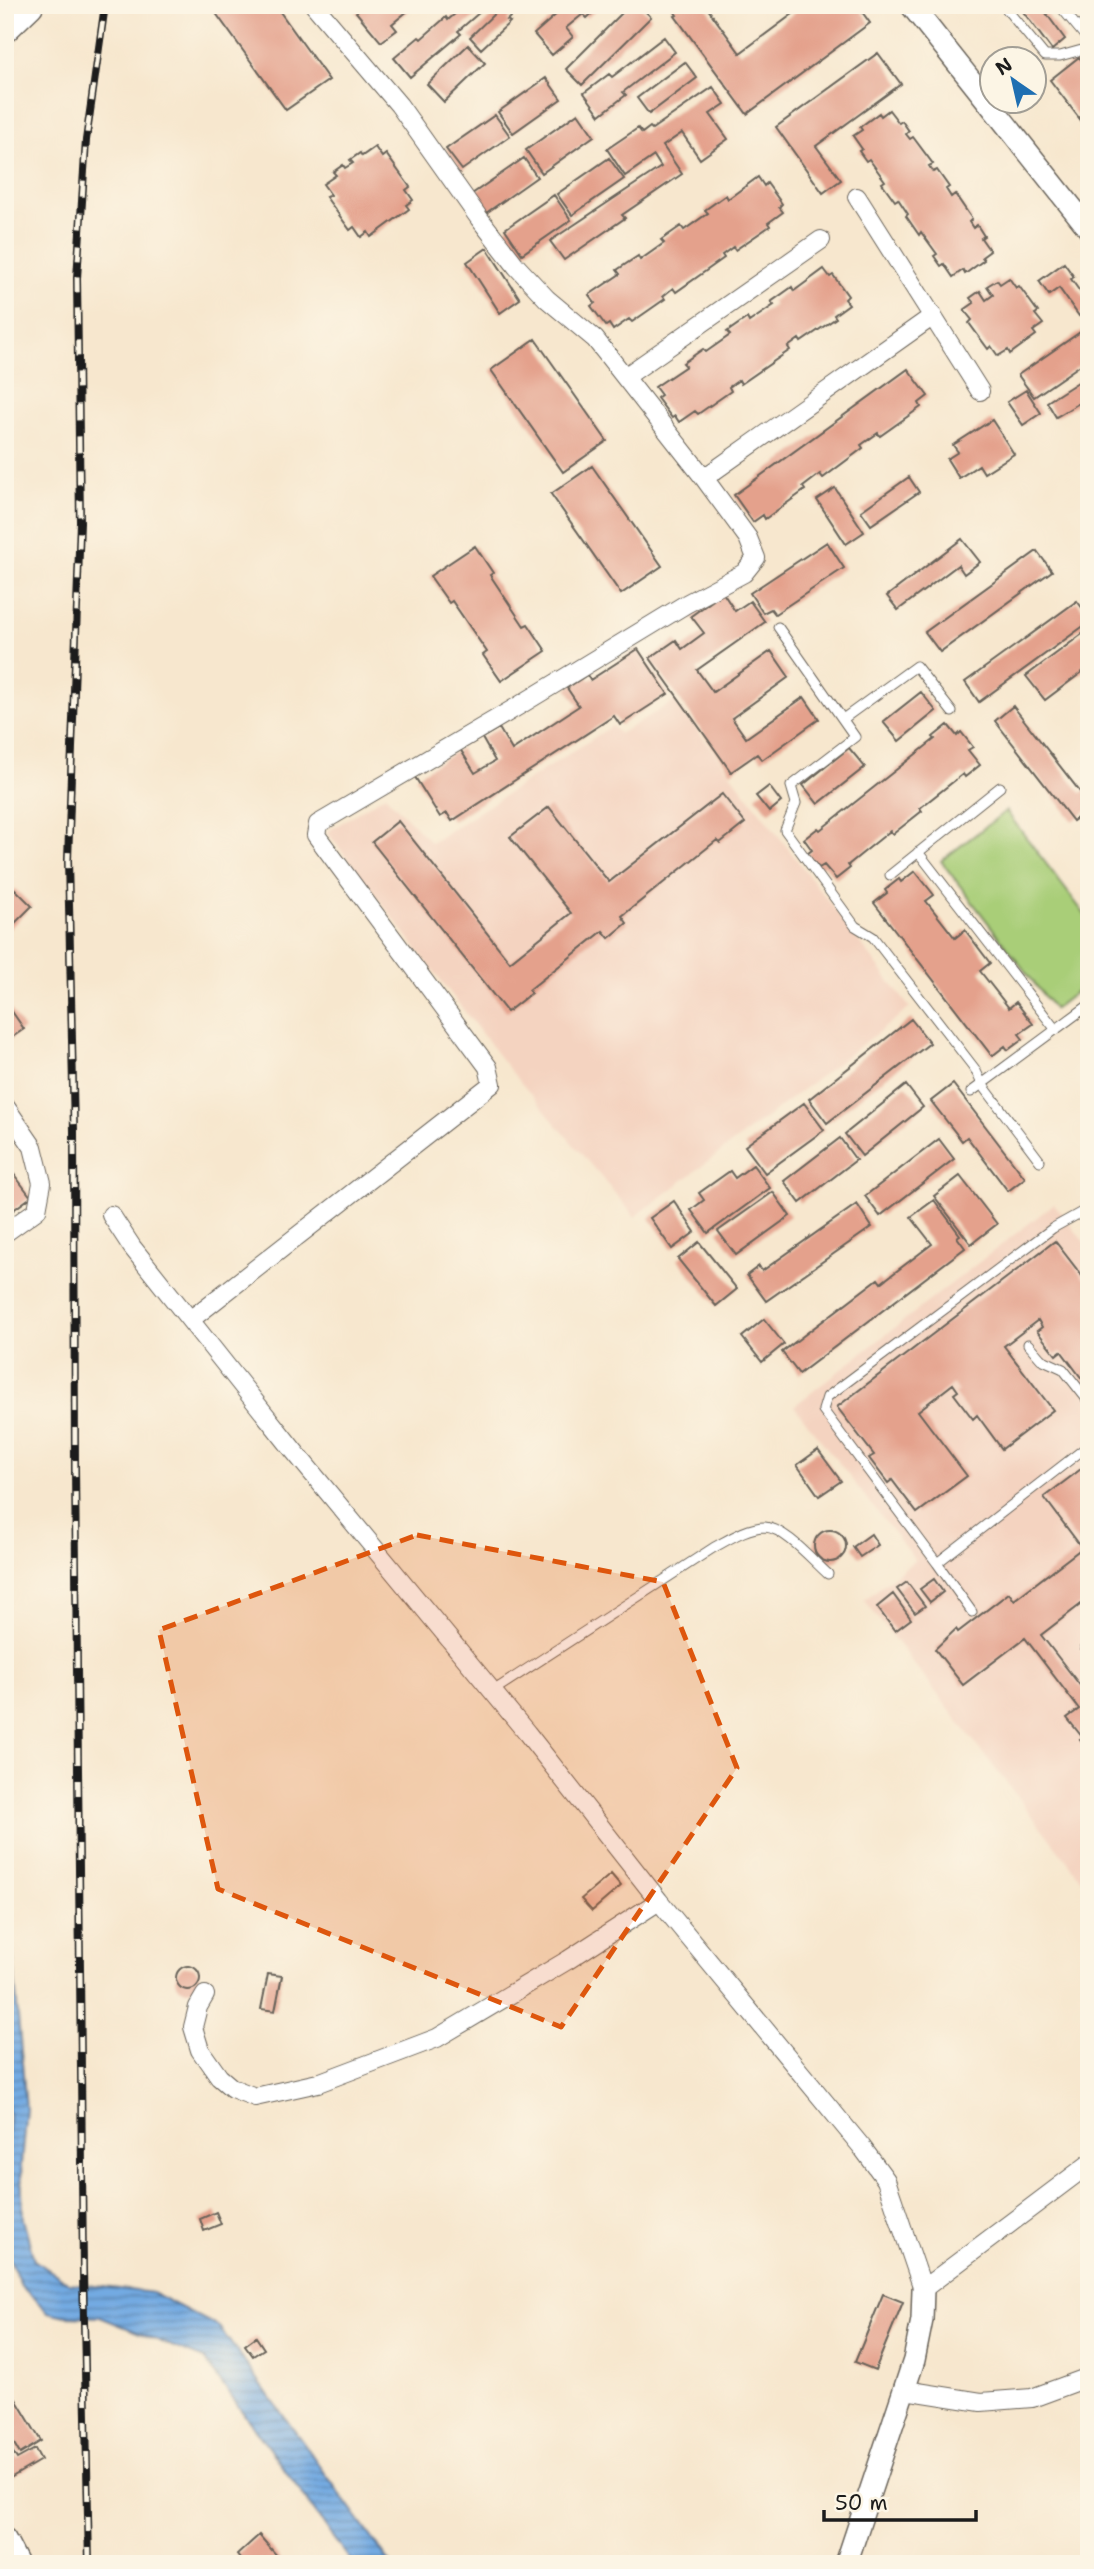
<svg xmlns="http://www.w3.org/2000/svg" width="1094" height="2569" viewBox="0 0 1094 2569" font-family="'Shantell Sans',sans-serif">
	<defs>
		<pattern id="water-rules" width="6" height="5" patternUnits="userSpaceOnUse" patternTransform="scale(1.75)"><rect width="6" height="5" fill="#73aae2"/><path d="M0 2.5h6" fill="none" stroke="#5e8ab6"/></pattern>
	</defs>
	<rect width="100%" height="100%" fill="#fcf5e5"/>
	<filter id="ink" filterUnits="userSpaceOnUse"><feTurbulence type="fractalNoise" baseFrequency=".0143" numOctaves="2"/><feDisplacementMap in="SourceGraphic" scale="14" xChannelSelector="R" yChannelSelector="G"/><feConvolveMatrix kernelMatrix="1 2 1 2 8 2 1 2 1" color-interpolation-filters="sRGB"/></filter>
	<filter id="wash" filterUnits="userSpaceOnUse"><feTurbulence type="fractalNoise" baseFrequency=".00686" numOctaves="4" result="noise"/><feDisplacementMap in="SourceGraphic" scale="28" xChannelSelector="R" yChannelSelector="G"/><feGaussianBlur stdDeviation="1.57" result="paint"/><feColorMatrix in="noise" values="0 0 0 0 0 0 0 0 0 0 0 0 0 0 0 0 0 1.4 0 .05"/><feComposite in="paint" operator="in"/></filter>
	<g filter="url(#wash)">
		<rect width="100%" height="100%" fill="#f7e7ce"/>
		<path fill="#f4d3c0" d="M675 701 910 1008 635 1217 505 1064 327 832 385 795 431 843 612 726 619 734Z
			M1054 1204 1089 1248V1889L864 1600 915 1560 794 1406Z"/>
		<path fill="#a9ce78" stroke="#62754a" stroke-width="2" d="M1006 811 1089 920V982L1054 1009 941 861Z"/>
		<path fill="url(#water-rules)" stroke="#48637f" stroke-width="2" d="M5 1865 26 2109 21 2164 23 2219 34 2260 69 2283 153 2293 219 2327 391 2564H353L204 2359 100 2317 65 2316 48 2312 21 2286 5 2249V2151L9 2117 5 2088Z"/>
		<g id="blocks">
			<path fill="#e4a18c" d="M210 5H275L329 80 286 110Z
				M364 5H415L392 24 397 30 381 42 356 12Z
				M465 5H488L458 31 461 34 410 77 394 58 419 37 421 39 446 17 448 20Z
				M498 5H522L507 20 510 22 481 49 470 37 498 10 496 8Z
				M567 5H601L587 18 583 14 566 28 573 37 552 55 534 34Z
				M630 5H639L651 17 582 85 566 69Z
				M670 5H705L740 53 805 5H857L870 23 747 114 675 16 677 15Z
				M1018 5H1040L1065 39 1052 50Z
				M664 37 675 52 623 92 626 95 600 115 584 93 609 74 612 77Z
				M468 45 485 63 444 102 427 84Z
				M878 53 901 84 816 146 841 180 823 193 776 127Z
				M1079 57 1089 70V131L1050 80Z
				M685 62 697 78 649 114 637 98Z
				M546 78 561 99 513 133 498 112Z
				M713 87 725 104 710 114 728 139 700 159 682 133 663 146 682 174 622 215 625 218 564 260 550 241 661 167 654 156 625 176 607 149 638 128 642 133 650 127 652 129Z
				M889 110 899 123 902 121 909 131 906 134 910 139 913 137 933 164 929 166 933 172 937 170 949 187 946 189 951 197 955 194 972 219 969 222 973 228 977 225 984 236 981 238 990 251 982 257 984 260 965 274 963 270 953 277 944 264 941 266 934 256 937 254 921 232 919 235 906 216 908 214 898 199 895 201 882 183 885 181 869 159 866 161 859 151 862 149 853 136 862 130 860 127 879 113 881 116Z
				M578 113 594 136 542 173 526 150Z
				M495 115 510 136 462 170 446 149Z
				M375 147 382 157 386 154 410 187 406 190 413 200 406 205 409 209 371 237 368 232 361 237 354 227 350 230 326 197 331 195 323 184 336 175 333 172 343 165 345 168 353 163 350 160 360 153 362 156Z
				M524 158 537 177 486 213 472 194Z
				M609 158 624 179 572 215 557 194Z
				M758 177 764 186 767 183 782 204 779 207 783 212 768 223 770 226 735 250 733 247 722 255 724 258 676 292 673 288 663 296 665 299 632 322 629 319 613 330 609 324 606 326 591 306 595 303 589 295 620 274 617 270 638 256 640 260 664 243 661 240 681 226 684 230 708 213 705 210 726 195 728 199Z
				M554 195 571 220 522 254 505 229Z
				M487 248 520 299 500 313 467 262Z
				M1064 263 1074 277 1071 279 1089 304V309L1079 316 1059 288 1049 295 1039 281Z
				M824 269 830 277 833 275 848 296 845 299 849 304 834 315 836 318 801 342 799 339 788 347 790 350 741 384 739 380 729 387 731 391 698 414 695 411 679 422 675 416 672 418 657 398 661 395 655 387 686 366 683 363 703 349 706 352 730 335 727 332 747 318 749 322 774 305 771 302 792 287 794 291Z
				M1009 278 1016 288 1019 286 1038 312 1035 314 1043 324 1033 331 1036 335 1010 354 1008 350 998 356 991 346 988 349 969 323 972 320 964 310 974 303 970 298 980 291 986 300 993 295 987 286 997 280 1000 284Z
				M1089 326V359L1034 397 1018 375Z
				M535 339 607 441 563 472 491 370Z
				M908 369 928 396 919 403 921 407 880 436 878 433 861 445 863 448 823 478 820 474 803 487 805 490 765 519 763 515 753 522 734 495Z
				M1089 375V397L1056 417 1047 402Z
				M1026 390 1041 413 1023 425 1007 402Z
				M992 420 1014 454 984 473 979 465 959 478 947 459 958 452 953 445Z
				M592 466 662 566 621 594 551 494Z
				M909 477 919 492 871 525 861 511Z
				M835 488 864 532 846 544 817 500Z
				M962 539 980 562 964 574 958 565 898 610 887 596Z
				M827 542 844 568 775 614 771 609 763 613 750 593Z
				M475 546 493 573 490 575 524 626 528 624 546 651 501 681 483 655 487 652 452 601 449 603 430 576Z
				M1037 551 1052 571 940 652 925 632Z
				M723 593 735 611 750 601 765 622 697 670 713 692 771 651 789 677 732 718 746 738 804 697 819 719 762 760 757 754 731 772 650 658 676 640 682 649 704 633 691 616Z
				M1077 601 1089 617V622L979 702 965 682Z
				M1089 629V667L1045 700 1026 676Z
				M638 649 668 694 620 725 614 716 452 821 447 813 440 817 415 777 460 749 475 773 495 761 482 738 499 728 512 750 579 706 567 688 587 675 590 680Z
				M921 692 936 711 899 741 883 722Z
				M1013 706 1081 793 1089 787V809L1073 821 995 721Z
				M948 725 957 736 961 732 973 747 968 750 980 765 965 777 963 774 920 808 922 811 893 834 890 831 848 865 850 868 836 879 824 865 819 868 807 854 812 850 804 839 818 828 820 830 935 739 933 737Z
				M849 748 865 767 818 804 803 785Z
				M769 786 781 802 769 812 756 796Z
				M722 794 745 823 720 843 717 840 622 916 627 923 609 938 603 931 529 990 531 993 507 1012 372 842 398 821 510 962 571 913 510 837 549 807 609 882Z
				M915 871 934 895 926 901 955 938 965 930 990 963 980 971 1009 1008 1016 1002 1033 1024 1019 1034 1023 1039 1008 1050 1005 1046 992 1056 874 903 887 893 885 890 899 879 901 882Z
				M15 889 32 906 5 933V899Z
				M11 1010 24 1029 5 1042V1014Z
				M911 1019 930 1043 827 1123 809 1099Z
				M953 1084 1025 1178 1008 1191 967 1137 962 1141 931 1101Z
				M906 1085 923 1107 862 1156 845 1134Z
				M804 1103 824 1130 765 1173 745 1146Z
				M840 1138 856 1160 800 1203 784 1181Z
				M939 1139 954 1159 880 1216 865 1196Z
				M753 1165 770 1188 708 1233 691 1210 704 1200 699 1193 730 1171 735 1178Z
				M13 1173 31 1197 5 1216V1179Z
				M960 1176 997 1224 971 1244 934 1196Z
				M773 1192 790 1216 736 1255 718 1231Z
				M934 1200 960 1235 957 1237 965 1248 799 1374 782 1352 878 1279 881 1283 932 1244 911 1217Z
				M674 1201 695 1232 672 1249 650 1218Z
				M857 1204 872 1227 766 1301 747 1275 759 1266 762 1271Z
				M1055 1241 1089 1285V1383L1086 1384 1061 1351 1056 1355 1037 1331 1042 1327 1038 1320 1004 1346 1053 1410 1002 1449 977 1415 973 1419 954 1394 958 1391 953 1384 918 1411 967 1476 917 1513 892 1480 888 1483 869 1458 874 1455 837 1407Z
				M699 1242 737 1289 716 1306 678 1259Z
				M764 1319 784 1344 762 1362 742 1337Z
				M818 1450 841 1481 819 1496 797 1465Z
				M1089 1463V1598L1041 1635 1089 1697V1751L1080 1740 1083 1738 1067 1718 1079 1709 1025 1638 963 1685 935 1649 956 1629 958 1632 1009 1593 1014 1600 1082 1548 1044 1497Z
				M814 1546a16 16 0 1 1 32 0a16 16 0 1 1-32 0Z
				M871 1534 878 1545 860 1557 853 1547Z
				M934 1579 943 1592 930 1602 920 1589Z
				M907 1582 925 1606 915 1613 897 1589Z
				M893 1594 911 1619 895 1631 877 1607Z
				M611 1874 621 1886 592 1911 581 1899Z
				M176 1978a12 12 0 1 1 24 0a12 12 0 1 1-24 0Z
				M268 1974 282 1976 275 2011 261 2009Z
				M216 2212 221 2224 204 2231 200 2219Z
				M883 2294 903 2302 875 2370 855 2362Z
				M256 2337 264 2349 253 2356 245 2345Z
				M5 2381 41 2441 20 2454 5 2428Z
				M5 2439 17 2459 35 2449 41 2460 5 2481Z
				M259 2535 284 2564H244L237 2555Z"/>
		</g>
	</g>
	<g filter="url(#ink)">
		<use href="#blocks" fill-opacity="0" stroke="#69635a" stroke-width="2"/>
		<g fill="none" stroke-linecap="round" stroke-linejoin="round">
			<defs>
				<path id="service" d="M1003 5 1045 56H1060L1089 48
					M1059 5 1089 41
					M778 627 855 737 791 786 796 803 785 830 855 926 873 937 975 1069 982 1084 1040 1161
					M843 719 916 666 952 712
					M918 852 1056 1030
					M890 875 1000 787
					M971 1092 1089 1005
					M1089 1208 1053 1228 827 1397 823 1410 937 1563 1089 1445
					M1028 1344 1041 1359 1063 1369 1089 1402
					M937 1563 972 1612
					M1089 1645 1085 1648 1089 1654
					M493 1691 713 1548C728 1540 747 1527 765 1527 785 1528 813 1561 828 1574"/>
				<path id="minor" d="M857 197 980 391
					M625 377 821 240
					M704 478 933 316
					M5 1106 33 1147 42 1183 37 1210 5 1233
					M111 1215 132 1247 294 1451 527 1733 659 1901 861 2146 886 2180 923 2289 1089 2164
					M190 1320 492 1084 488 1067 316 835 318 824 520 705 686 604 744 573 756 558 748 538 704 478 595 339 547 299 517 267 479 218 399 105 314 5
					M205 1995 198 2007 193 2027 200 2050 219 2077 232 2088 255 2097 318 2083 437 2038 568 1960 659 1901
					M905 2390 981 2402 1032 2398 1089 2377"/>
				<path id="tertiary" d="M911 5 1089 229
					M5 2539 18 2564
					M846 2564 914 2360 922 2320 923 2289"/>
				<path id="primary" d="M5 29 30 5"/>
			</defs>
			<use href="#service" stroke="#69635a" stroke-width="11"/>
			<use href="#minor" stroke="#69635a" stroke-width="20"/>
			<use href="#tertiary" stroke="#69635a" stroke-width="24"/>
			<use href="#primary" stroke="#69635a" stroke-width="29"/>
			<use href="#service" stroke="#fff" stroke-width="9"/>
			<use href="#minor" stroke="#fff" stroke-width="18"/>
			<use href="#tertiary" stroke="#fff" stroke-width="21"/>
			<use href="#primary" stroke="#fff" stroke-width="26"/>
			<defs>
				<path id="rail" d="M89 2564 83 2271 75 1468 74 1131 68 860 80 522 77 278 86 140 105 5"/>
			</defs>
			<use href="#rail" stroke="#1c1c1c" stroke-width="8"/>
			<use href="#rail" stroke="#fcf5e5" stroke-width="5" stroke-dasharray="16" stroke-linecap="butt"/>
		</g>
	</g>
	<path fill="#de560d" fill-opacity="0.2" stroke="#de560d" stroke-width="5" stroke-dasharray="14 9" stroke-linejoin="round" d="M417 1535 663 1582 737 1768 561 2027 218 1889 159 1630Z"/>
	<rect width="1094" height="2569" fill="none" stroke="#fcf5e5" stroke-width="28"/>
	<g transform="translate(1013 80) rotate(326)"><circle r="33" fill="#fcf5e5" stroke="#a29e95" stroke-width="2"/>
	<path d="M0-5L12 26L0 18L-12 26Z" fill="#1f6fb2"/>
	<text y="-10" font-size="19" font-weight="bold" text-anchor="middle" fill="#1c1c1c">N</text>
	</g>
	<path d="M824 2510v10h152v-10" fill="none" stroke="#1c1c1c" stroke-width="3.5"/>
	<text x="835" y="2510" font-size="21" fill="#1c1c1c" stroke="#fcf5e5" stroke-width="5" paint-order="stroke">50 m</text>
</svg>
